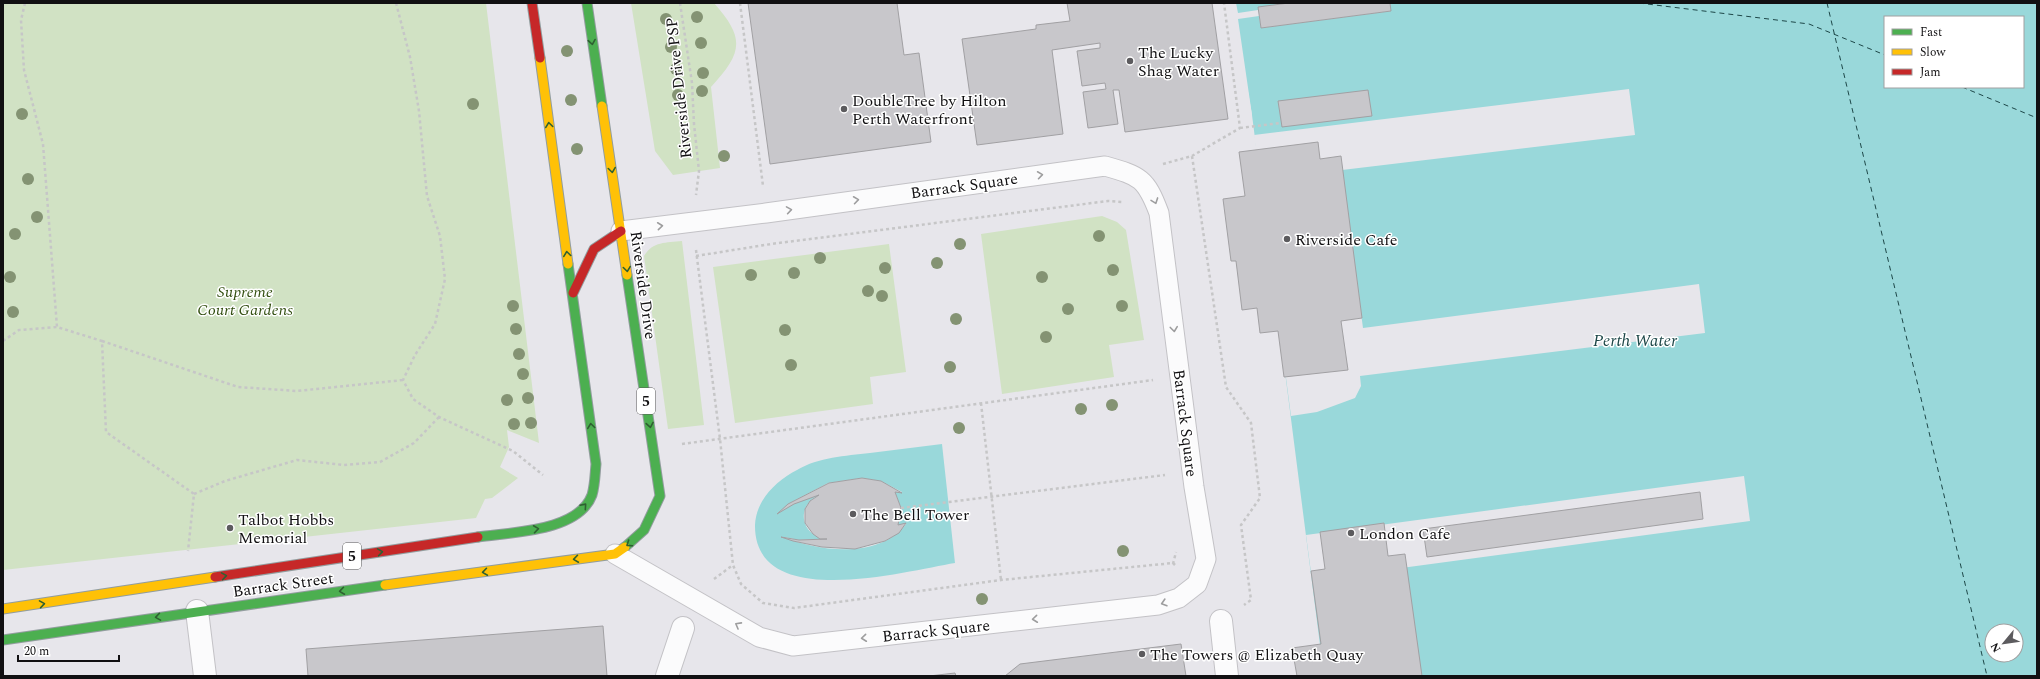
<svg xmlns="http://www.w3.org/2000/svg" width="2040" height="679" viewBox="0 0 2040 679" font-family="Spectral,serif">
	<rect width="100%" height="100%" fill="#e7e6eb"/>
	<path fill="#d1e2c4" d="M3 3H486L539 443 507 430 509 447 500 467 518 478 492 498 485 499 476 518 3 570Z
		M631 3H714C746 39 742 53 711 87L720 168 673 175 655 151Z
		M1102 216 1117 222 1126 230 1144 340 1109 345 1114 377 1002 394 981 234Z
		M682 241 704 425 668 429 644 256C653 241 666 243 682 241Z
		M889 244 906 372 870 377 873 404 735 423 713 267Z"/>
	<path fill="#99d8da" fill-rule="evenodd" d="M1233 3H2037V676H1324L1252 115ZM1885 17H2023V87H1885ZM1992 631H2016V655H1992Z
		M942 444 955 563C906 571 754 613 755 525 756 500 776 481 797 470 819 457 845 456 870 453 894 450 918 447 942 444ZM862 478 881 481 902 492H895L901 508 898 525 906 524C880 559 819 552 784 537L799 540 827 539C802 537 794 507 819 495L788 504 828 483Z"/>
	<path fill="#e7e6eb" d="M1231 3H1236L1238 13 1258 10V7L1289 3H1390L1391 11 1261 28 1259 16 1238 19 1252 115H1250Z
		M1629 89 1635 135 1342 170 1363 328 1699 284 1705 333 1360 376 1361 386 1355 398 1317 412 1291 416 1254 135Z
		M1744 476 1750 521 1312 580 1306 535Z"/>
	<g fill="none" stroke-linecap="round" stroke-linejoin="round">
		<path stroke="#1d4748" stroke-width="1" stroke-dasharray="5 4" stroke-linecap="butt" d="M1639 3 1809 24 1885 55
			M1827 3 1987 676
			M1962 87 2037 118"/>
	</g>
	<path fill="#c8c7cb" stroke="#a1a0a3" d="M748 3H897L904 55 919 53 931 142 770 164Z
		M1067 3H1212L1228 119 1125 132 1119 90H1113L1118 124 1088 128 1083 92 1106 89 1105 83 1082 86 1077 51 1100 48V43L1052 50 1063 134 977 145 962 39 1036 29V25L1070 21Z
		M1289 3H1390L1391 11 1261 28 1258 7Z
		M1368 90 1372 116 1282 127 1278 101Z
		M1318 142 1320 159 1341 156 1362 318 1341 321 1348 370 1284 377 1278 331 1260 333 1257 308 1242 310 1236 261H1231L1223 199 1245 196 1239 152Z
		M862 478 881 481 902 493 895 492 901 508 898 525 906 523 899 533 885 541 855 549 822 547 793 541 781 537 799 540 827 539H820L813 534 805 523V509L810 501 819 495 794 504 777 514 788 504 829 483Z
		M1700 492 1703 519 1427 557 1423 529Z
		M1384 523 1388 556 1405 554 1422 676H1297L1292 648 1321 644 1311 571 1325 569 1320 532Z
		M603 626 607 676H308L306 649Z
		M1181 644 1186 676H1005L1020 664Z
		M955 673 956 676H929Z"/>
	<g fill="none" stroke-linecap="round" stroke-linejoin="round">
		<defs>
			<path id="lane" d="M615 554 759 637 793 646 1158 605 1179 598 1197 584 1206 559 1194 487 1159 213C1146 178 1140 176 1105 166L766 213 621 231"/>
			<path id="street" d="M197 611 205 676
				M1221 621 1227 676
				M667 676 683 628"/>
			<path id="fast" d="M587 3 602 106
				M478 537C511 532 578 532 592 495 595 485 595 474 596 464L568 264
				M625 547 644 530 660 496 627 275
				M3 640 385 585"/>
			<path id="slow" d="M540 58 568 264
				M602 106 627 275
				M385 585 615 554 625 547
				M3 609 215 577"/>
			<path id="jam" d="M532 3 540 58
				M573 293 594 249 621 231
				M215 577 478 537"/>
		</defs>
		<use href="#lane" stroke="#c3c2c6" stroke-width="21"/>
		<use href="#street" stroke="#c3c2c6" stroke-width="24"/>
		<use href="#fast" stroke="#929d9e" stroke-width="11"/>
		<use href="#slow" stroke="#929d9e" stroke-width="11"/>
		<use href="#jam" stroke="#929d9e" stroke-width="11"/>
		<path stroke="#c6c6c7" stroke-width="2.5" stroke-dasharray="3 3" stroke-linecap="butt" d="M25 3 21 20 24 70 43 144 57 327 102 341 106 432 194 494 188 551
			M396 3 410 57 419 111 427 196 440 236 445 279 435 324 415 355 403 380 413 399 439 417 513 451 543 475
			M680 3 692 83 694 124 699 171 696 195
			M740 3 763 186
			M1240 128 1280 123
			M1192 156 1226 387 1251 423 1260 498 1241 525 1251 600 1244 605
			M1163 164 1192 156 1240 128 1224 3
			M696 250 720 439 733 565 741 584 763 603 794 608 1001 580 1173 563 1175 565
			M696 256 771 244 1108 201 1122 202
			M3 341 19 330 57 327
			M102 341 238 387 297 391 403 380
			M981 403 1001 580
			M682 444 1153 380
			M194 494 225 481 297 460 344 465 380 462 414 443 439 417
			M901 508 1165 475
			M1173 564 1176 552
			M714 579 733 565"/>
		<use href="#lane" stroke="#fbfbfc" stroke-width="19"/>
		<use href="#street" stroke="#fbfbfc" stroke-width="22"/>
		<use href="#fast" stroke="#4caf50" stroke-width="9"/>
		<use href="#slow" stroke="#ffc107" stroke-width="9"/>
		<use href="#jam" stroke="#c62828" stroke-width="9"/>
	</g>
	<g fill="#849373">
		<circle cx="697" cy="17" r="6"/>
		<circle cx="666" cy="19" r="6"/>
		<circle cx="701" cy="43" r="6"/>
		<circle cx="671" cy="47" r="6"/>
		<circle cx="567" cy="51" r="6"/>
		<circle cx="676" cy="69" r="6"/>
		<circle cx="703" cy="73" r="6"/>
		<circle cx="702" cy="91" r="6"/>
		<circle cx="678" cy="95" r="6"/>
		<circle cx="571" cy="100" r="6"/>
		<circle cx="473" cy="104" r="6"/>
		<circle cx="22" cy="114" r="6"/>
		<circle cx="577" cy="149" r="6"/>
		<circle cx="724" cy="156" r="6"/>
		<circle cx="28" cy="179" r="6"/>
		<circle cx="37" cy="217" r="6"/>
		<circle cx="15" cy="234" r="6"/>
		<circle cx="1099" cy="236" r="6"/>
		<circle cx="960" cy="244" r="6"/>
		<circle cx="820" cy="258" r="6"/>
		<circle cx="937" cy="263" r="6"/>
		<circle cx="885" cy="268" r="6"/>
		<circle cx="1113" cy="270" r="6"/>
		<circle cx="794" cy="273" r="6"/>
		<circle cx="751" cy="275" r="6"/>
		<circle cx="10" cy="277" r="6"/>
		<circle cx="1042" cy="277" r="6"/>
		<circle cx="868" cy="291" r="6"/>
		<circle cx="882" cy="296" r="6"/>
		<circle cx="513" cy="306" r="6"/>
		<circle cx="1122" cy="306" r="6"/>
		<circle cx="1068" cy="309" r="6"/>
		<circle cx="13" cy="312" r="6"/>
		<circle cx="956" cy="319" r="6"/>
		<circle cx="516" cy="329" r="6"/>
		<circle cx="785" cy="330" r="6"/>
		<circle cx="1046" cy="337" r="6"/>
		<circle cx="519" cy="354" r="6"/>
		<circle cx="791" cy="365" r="6"/>
		<circle cx="950" cy="367" r="6"/>
		<circle cx="523" cy="374" r="6"/>
		<circle cx="528" cy="398" r="6"/>
		<circle cx="507" cy="400" r="6"/>
		<circle cx="1112" cy="405" r="6"/>
		<circle cx="1081" cy="409" r="6"/>
		<circle cx="531" cy="423" r="6"/>
		<circle cx="514" cy="424" r="6"/>
		<circle cx="959" cy="428" r="6"/>
		<circle cx="1123" cy="551" r="6"/>
		<circle cx="982" cy="599" r="6"/>
	</g>
	<defs><path id="oneway-chevron" d="M-2-3.5L2.5 0L-2 3.5" fill="none" stroke-width="1.6" stroke-linecap="round" stroke-linejoin="round"/></defs>
	<g stroke="#2e6031">
		<use href="#oneway-chevron" transform="translate(592 42) rotate(81)"/>
		<use href="#oneway-chevron" transform="translate(549 125) rotate(-98)"/>
		<use href="#oneway-chevron" transform="translate(612 170) rotate(82)"/>
		<use href="#oneway-chevron" transform="translate(567 254) rotate(-98)"/>
		<use href="#oneway-chevron" transform="translate(627 269) rotate(82)"/>
		<use href="#oneway-chevron" transform="translate(650 425) rotate(80)"/>
		<use href="#oneway-chevron" transform="translate(591 426) rotate(-98)"/>
		<use href="#oneway-chevron" transform="translate(584 506) rotate(-49)"/>
		<use href="#oneway-chevron" transform="translate(536 529) rotate(-8)"/>
		<use href="#oneway-chevron" transform="translate(629 544) rotate(146)"/>
		<use href="#oneway-chevron" transform="translate(380 552) rotate(-9)"/>
		<use href="#oneway-chevron" transform="translate(576 559) rotate(172)"/>
		<use href="#oneway-chevron" transform="translate(485 572) rotate(172)"/>
		<use href="#oneway-chevron" transform="translate(224 576) rotate(-9)"/>
		<use href="#oneway-chevron" transform="translate(342 591) rotate(172)"/>
		<use href="#oneway-chevron" transform="translate(42 604) rotate(-9)"/>
		<use href="#oneway-chevron" transform="translate(158 617) rotate(171)"/>
	</g>
	<g stroke="#9d9d9e">
		<use href="#oneway-chevron" transform="translate(1040 175) rotate(-8)"/>
		<use href="#oneway-chevron" transform="translate(856 200) rotate(-8)"/>
		<use href="#oneway-chevron" transform="translate(1155 201) rotate(70)"/>
		<use href="#oneway-chevron" transform="translate(789 210) rotate(-9)"/>
		<use href="#oneway-chevron" transform="translate(660 226) rotate(-6)"/>
		<use href="#oneway-chevron" transform="translate(1174 329) rotate(83)"/>
		<use href="#oneway-chevron" transform="translate(1164 603) rotate(163)"/>
		<use href="#oneway-chevron" transform="translate(1035 619) rotate(174)"/>
		<use href="#oneway-chevron" transform="translate(738 625) rotate(-151)"/>
		<use href="#oneway-chevron" transform="translate(864 638) rotate(174)"/>
	</g>
	<g fill="#5c5b5e" stroke="#fff" stroke-width="1.5">
		<circle cx="1130" cy="61" r="4"/>
		<circle cx="844" cy="109" r="4"/>
		<circle cx="1287" cy="239" r="4"/>
		<circle cx="853" cy="514" r="4"/>
		<circle cx="230" cy="528" r="4"/>
		<circle cx="1351" cy="533" r="4"/>
		<circle cx="1142" cy="654" r="4"/>
	</g>
	<g text-anchor="middle" stroke-width="3" stroke-linejoin="round" paint-order="stroke">
		<g fill="#fff" stroke="#585859" stroke-width="1">
			<rect x="637" y="388" width="18" height="26" rx="3"/>
			<rect x="343" y="543" width="18" height="26" rx="3"/>
		</g>
		<g font-size="15" font-weight="bold" fill="#111012">
			<text x="646" y="406">5</text>
			<text x="352" y="561">5</text>
		</g>
		<g font-size="16" fill="#111012" stroke="#fff" text-anchor="start">
			<text x="1138" y="58">The Lucky<tspan x="1138" dy="18">Shag Water</tspan></text>
			<text x="852" y="106">DoubleTree by Hilton<tspan x="852" dy="18">Perth Waterfront</tspan></text>
			<text x="1295" y="245">Riverside Cafe</text>
			<text x="861" y="520">The Bell Tower</text>
			<text x="238" y="525">Talbot Hobbs<tspan x="238" dy="18">Memorial</tspan></text>
			<text x="1359" y="539">London Cafe</text>
			<text x="1150" y="660">The Towers @ Elizabeth Quay</text>
		</g>
		<g font-size="16" fill="#111012" stroke="#fff">
			<text transform="translate(678 88) rotate(-96)" y="6">Riverside Drive PSP</text>
			<text transform="translate(964 185) rotate(-8)" y="6">Barrack Square</text>
			<text transform="translate(644 285) rotate(82)" y="6">Riverside Drive</text>
			<text transform="translate(1186 423) rotate(83)" y="6">Barrack Square</text>
			<text transform="translate(283 584) rotate(-8)" y="6">Barrack Street</text>
			<text transform="translate(936 630) rotate(-6)" y="6">Barrack Square</text>
		</g>
		<g font-size="16" font-style="italic" fill="#334f11" stroke="#fff">
			<text x="245" y="297">Supreme<tspan x="245" dy="18">Court Gardens</tspan></text>
		</g>
		<g font-size="17" font-style="italic" fill="#1d4748" stroke="#fff">
			<text x="1635" y="346">Perth Water</text>
		</g>
	</g>
	<rect width="2040" height="679" fill="none" stroke="#111012" stroke-width="8"/>
	<rect x="1884" y="16" width="140" height="72" fill="#ffffff" stroke="#a09fa0"/>
	<rect x="1892" y="29" width="20" height="6" fill="#4caf50" stroke="#a09fa0"/>
	<text x="1920" y="36" font-size="12" fill="#111012">Fast</text>
	<rect x="1892" y="49" width="20" height="6" fill="#ffc107" stroke="#a09fa0"/>
	<text x="1920" y="56" font-size="12" fill="#111012">Slow</text>
	<rect x="1892" y="69" width="20" height="6" fill="#c62828" stroke="#a09fa0"/>
	<text x="1920" y="76" font-size="12" fill="#111012">Jam</text>
	<g transform="translate(2004 643) rotate(241)"><circle r="19" fill="#ffffff" stroke="#a09fa0"/>
	<path d="M0-3L7 15L0 10L-7 15Z" fill="#5c5b5e"/>
	<text y="-6" font-size="11" font-weight="bold" text-anchor="middle" fill="#111012">N</text>
	</g>
	<path d="M18 655v6h101v-6" fill="none" stroke="#111012" stroke-width="2"/>
	<text x="24" y="655" font-size="12" fill="#111012" stroke="#ffffff" stroke-width="3" paint-order="stroke">20 m</text>
</svg>
